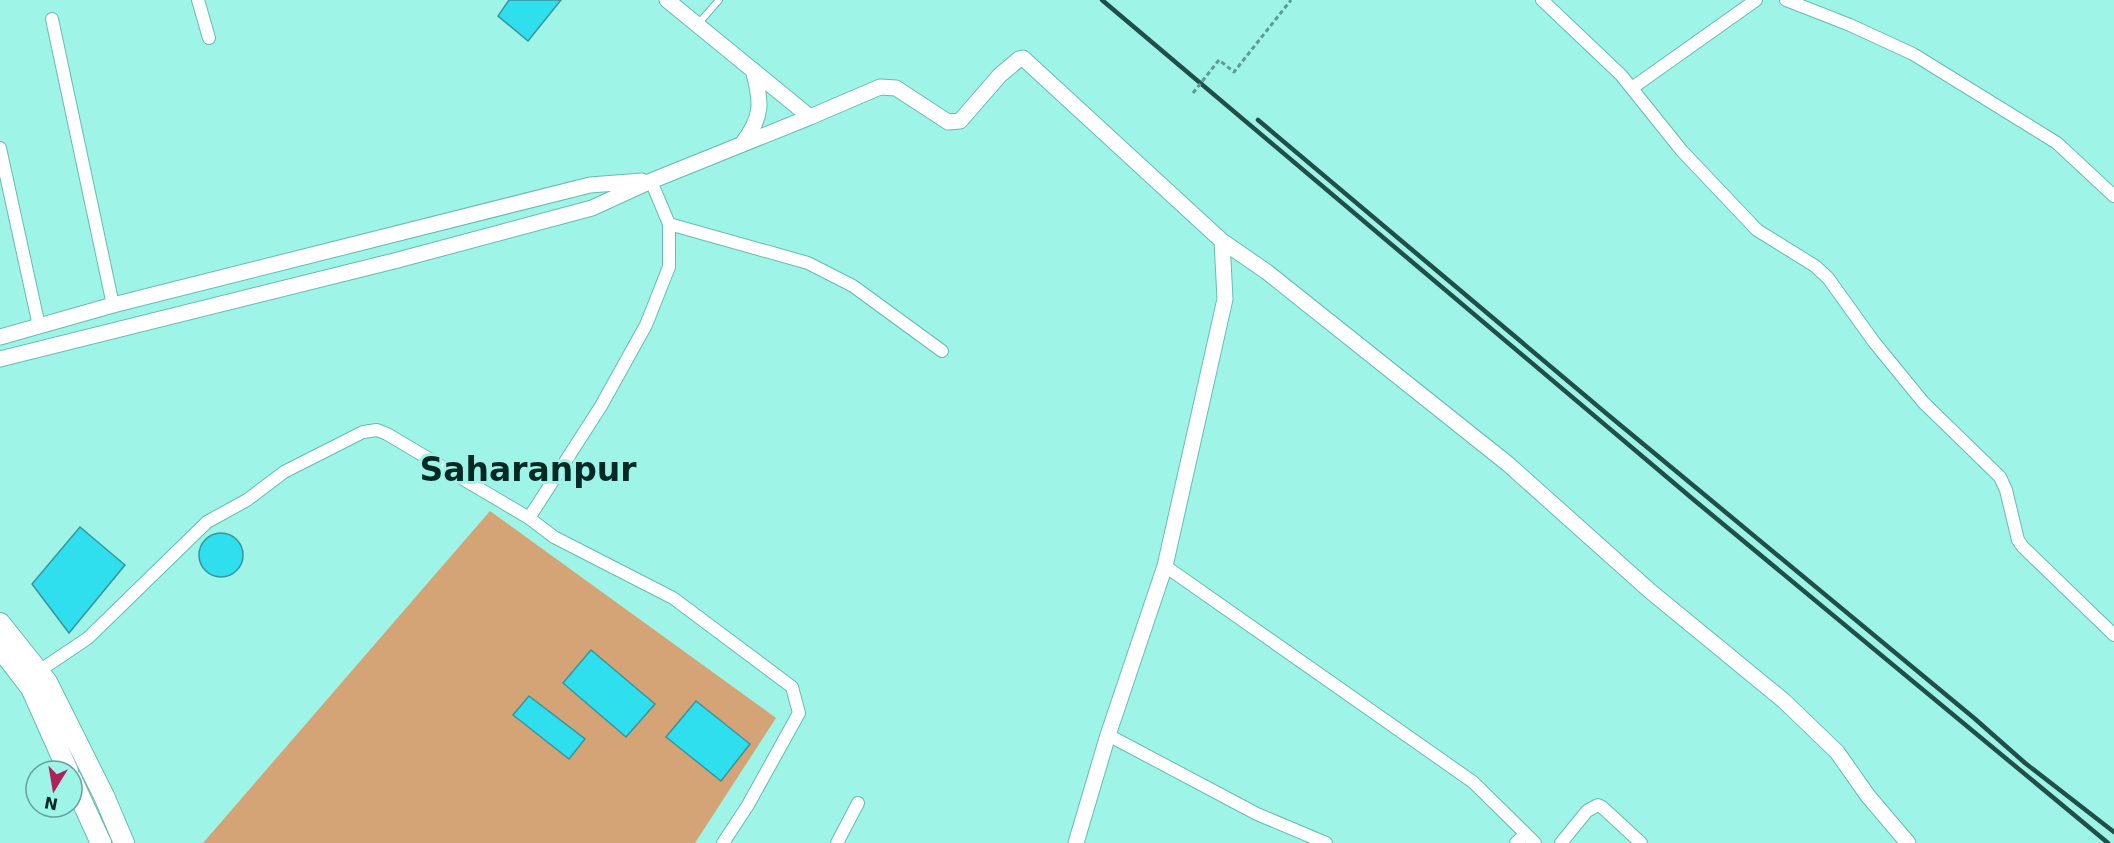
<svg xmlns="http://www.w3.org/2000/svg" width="2114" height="843" viewBox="0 0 2114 843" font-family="'DejaVu Sans',sans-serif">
	<rect width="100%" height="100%" fill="#9ef4e7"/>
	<path fill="#d4a376" d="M490 511 776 718 695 843H203Z"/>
	<path fill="#2fdfed" stroke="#39949c" stroke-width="1.5" d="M509 0H561L528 41 498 16Z
		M80 527 125 565 69 633 32 584Z
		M199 555a22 22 0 1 1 44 0a22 22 0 1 1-44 0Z
		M591 650 655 704 626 737 563 683Z
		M529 696 585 739 569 759 513 715Z
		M696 701 750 744 721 781 666 737Z"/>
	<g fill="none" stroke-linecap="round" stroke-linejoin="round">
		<defs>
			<path id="service" d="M698 24 719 0"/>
			<path id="minor" d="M198 0 209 38
				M1542 0 1621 75 1682 151 1757 230 1815 266 1828 278 1874 342 1923 402 2000 477 2006 490 2018 540 2023 547 2114 635
				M1786 0 1850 25 1913 54 2057 143 2114 196
				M52 19 113 305
				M1632 88 1756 0
				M0 148 39 326
				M651 181 669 224V267L646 325 601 406 529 518 554 537 673 598 792 687 799 713 748 805 723 843
				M669 224 808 263 853 286 942 351
				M1165 566 1473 782 1535 843
				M39 671 88 638 207 522 247 500 284 472 363 432 377 430 387 434 529 518
				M1108 735 1257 814 1326 843
				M837 843 858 803
				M1516 843 1526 834
				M1561 843 1587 811 1598 805 1602 807 1641 843"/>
			<path id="tertiary" d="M810 117 880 87 896 88 948 122 960 121 1000 75 1019 59 1023 58 1222 241 1225 299 1165 566 1108 735 1076 843
				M742 144C763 117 762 102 753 70
				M1222 241 1267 272 1508 464 1650 591 1784 701 1837 752 1868 796 1908 843
				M0 337 113 305 590 185 642 181
				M0 359 394 261 592 208 651 181 810 117 667 0"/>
			<path id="primary" d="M0 623 47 682 104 796 124 843
				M0 648 31 688 68 771
				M72 780 101 843"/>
		</defs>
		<use href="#service" stroke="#67bcb0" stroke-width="8"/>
		<use href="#minor" stroke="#67bcb0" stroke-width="14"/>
		<use href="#tertiary" stroke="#67bcb0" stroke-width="17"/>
		<use href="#primary" stroke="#67bcb0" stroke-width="22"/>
		<use href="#service" stroke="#fff" stroke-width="6"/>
		<use href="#minor" stroke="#fff" stroke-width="12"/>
		<use href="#tertiary" stroke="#fff" stroke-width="15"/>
		<use href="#primary" stroke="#fff" stroke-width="20"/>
		<path stroke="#204f49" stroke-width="4.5" d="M1102 0 1694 500 2108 843
			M1258 120 1607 414 1974 718 2025 763 2114 832"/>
		<path stroke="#5b9d93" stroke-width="3" stroke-dasharray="4.5 3" stroke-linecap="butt" d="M1193 93 1219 60 1234 72 1291 0"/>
	</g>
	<g text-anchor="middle" stroke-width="6" stroke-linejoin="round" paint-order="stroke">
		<g font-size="33" font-weight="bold" fill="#022924" stroke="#9ef4e7">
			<text x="528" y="481">Saharanpur</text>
		</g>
	</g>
	<g transform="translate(54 789) rotate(191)"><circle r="28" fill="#9ef4e7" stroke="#60a399" stroke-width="1.5"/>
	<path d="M0-4.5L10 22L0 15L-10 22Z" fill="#af2159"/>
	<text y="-9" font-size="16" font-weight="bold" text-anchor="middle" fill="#022924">N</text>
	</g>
</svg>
